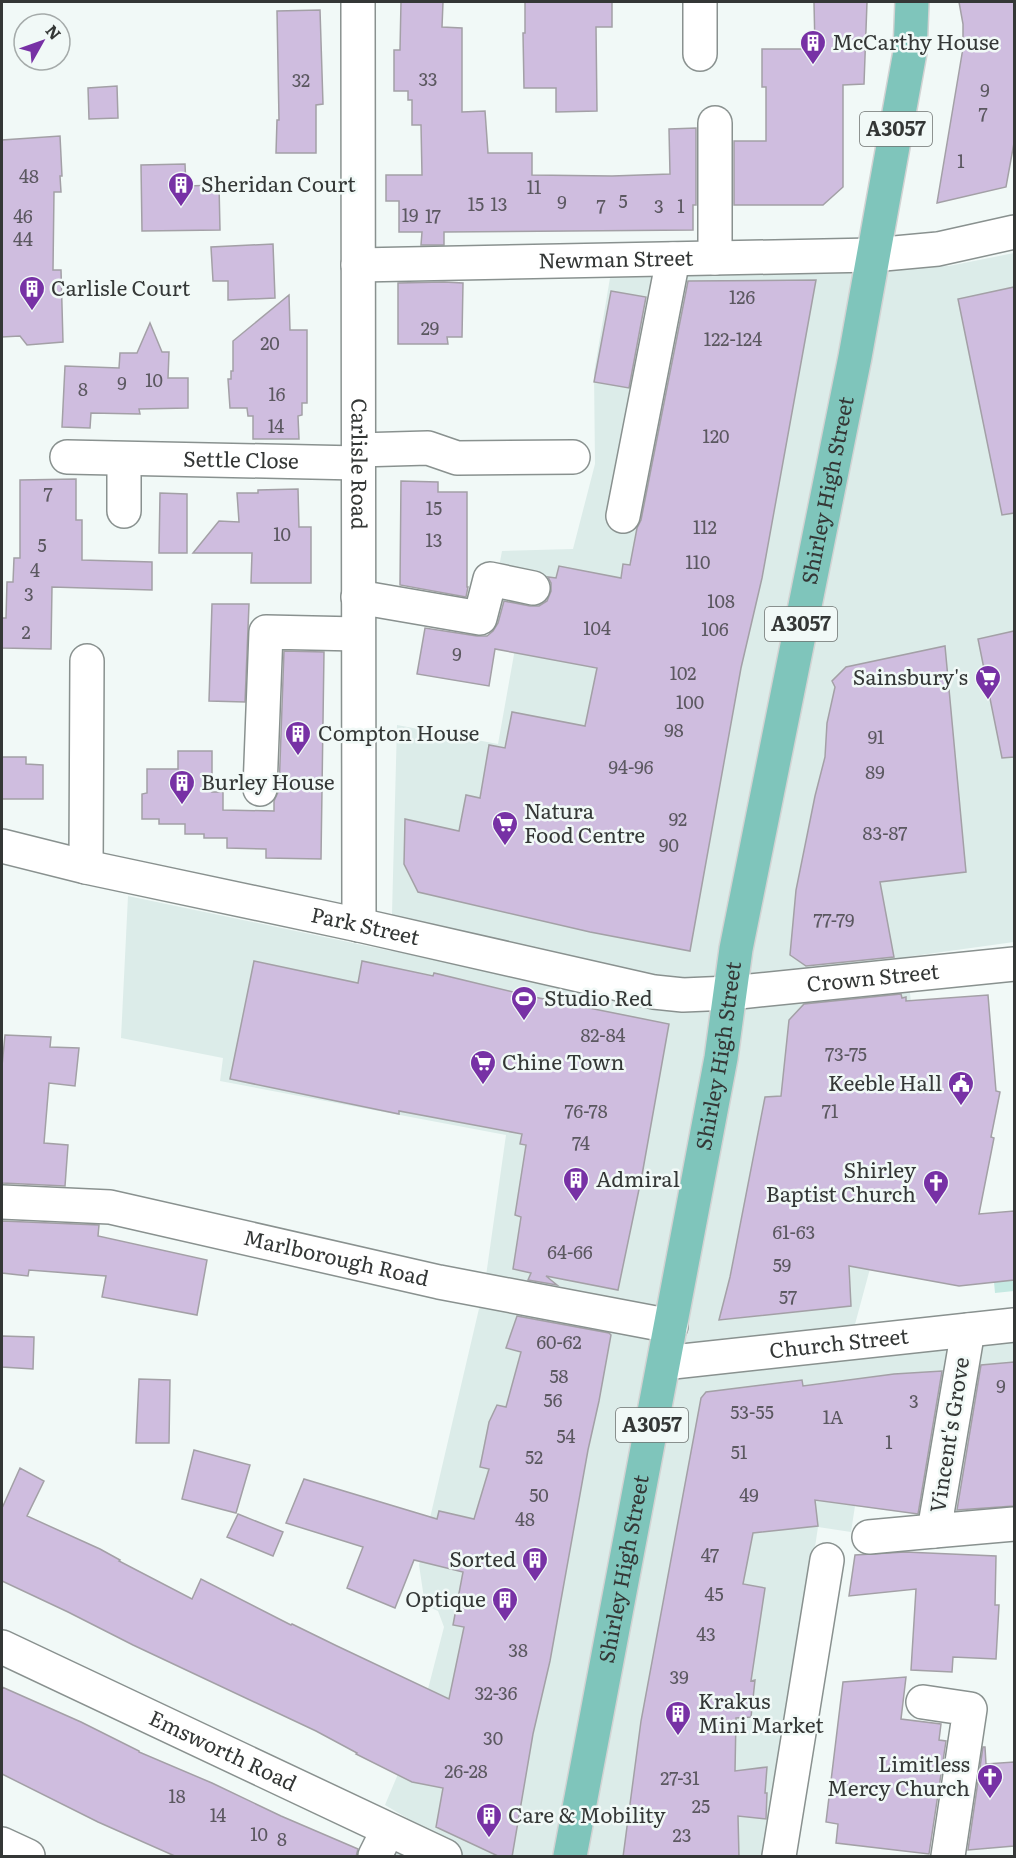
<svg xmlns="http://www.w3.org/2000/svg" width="1016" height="1858" viewBox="0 0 1016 1858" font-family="Literata,serif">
	<rect width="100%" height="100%" fill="#f1f9f7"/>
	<path fill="#dcece9" d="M1014 253V942L906 957 920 1083 847 1354 1014 1338V1512L921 1515 855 1506 851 1532 818 1527 769 1856H389L407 1818 385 1805 419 1724 444 1627 438 1611 425 1605 419 1565 485 1283 506 1135 220 1081 223 1058 121 1038 128 896 391 951 397 725 498 744 518 632 488 626 502 551 573 549 595 464 594 373 611 272 949 266Z"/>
	<path fill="#c5e9e2" d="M1014 1280V1291L995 1293 994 1282Z"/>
	<path fill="#cfbddf" stroke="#a3a0a6" stroke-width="1.5" d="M401 2H443L442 27 462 28V112L485 111 488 153H532V175L612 176 670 174 669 129 696 128V205H693V230L444 232V245H421L422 232H399V201H386V175H422L421 125H412V100H408V91H394V50H400Z
		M525 2H612V27H596L597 111 556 112V88H524L523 33H525Z
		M814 2H867L864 84 843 85V187L823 205H734V141H766V87H762V49H815Z
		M959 2H1014V143L1006 187 937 203 963 48V24Z
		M320 10 323 104 316 105V153H276L277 120H279L277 11Z
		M117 86 118 118 89 119 88 88Z
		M60 136 62 176H60L61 192H54L53 270H61L63 342 27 345 20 336 2 337V140Z
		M185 164 186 186 219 185 220 230 142 231 141 165Z
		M273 244 275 298 228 300V281H213L211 247Z
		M816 280 762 578 741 668 690 951 590 932 418 892 404 864 405 819 459 831 466 795 480 798 489 745 505 748 512 712 585 726 597 668 495 649 489 686 417 674 425 628 477 636H487L493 631 498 623 504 601 530 606H539L547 601 551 591V583L548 577 556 578 559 566 621 578 623 564 630 565 637 528 641 520 688 281Z
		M444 282 463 283 462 337H447L448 344H398V283Z
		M1014 287V513L1002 515 958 299Z
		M611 291 646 297 629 388 594 382Z
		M289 295 290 330H307V403H302V415L298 416 299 439H253V416H248L247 408H230L228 379H231V371H233V341Z
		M150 323 162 352H169L168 378H188V408L139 409 140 414 91 413 90 428 62 427 65 366 119 368 120 353H137Z
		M76 479V520H82V560L152 562V590L52 587 51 649 2 648V618H6L7 582H13L14 558H20V480Z
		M401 481 438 482V492H467V587H468L466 597 400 585Z
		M298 489 299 527H311V583H251L252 553H193L219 521 239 522 237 493H258V490Z
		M160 493 187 494V553H159Z
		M212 604H249L245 702 209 701Z
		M1014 631V757L1002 758 978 639Z
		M945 646 966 872 880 882 894 957 806 966 790 955 796 890 815 796 825 757 827 723 835 687 832 681 846 667Z
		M284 651 324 652 321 859 266 858V849L227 848V838H204V834H185V824H159V819H142V794L147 793V769H178V751H212V792H223V810L274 811V801L279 790Z
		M2 757H26V764L43 765V799H2Z
		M254 961 358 983 362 961 433 976 434 973 534 997 669 1024 642 1175 618 1290 546 1276 557 1285 528 1280 531 1273 513 1269 521 1217 515 1215 526 1145 520 1144 522 1134 399 1111V1114L230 1079Z
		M901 994 902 998 906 997V1001L988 995 996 1091 1000 1092 991 1137 994 1138 979 1214 1014 1211V1280L959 1286 849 1266 851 1306 719 1320 730 1277 765 1097 781 1096 789 1020 804 1004Z
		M5 1035 51 1037 50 1047 79 1048 75 1086 49 1083 44 1143 68 1145 65 1186 2 1183V1066Z
		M2 1221 99 1225 98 1236 207 1260 197 1315 102 1297 106 1276 29 1270 28 1276 2 1273Z
		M517 1316 609 1333 611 1335 599 1401 588 1450 550 1661 533 1734 512 1857H500L436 1827 443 1788 412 1782 356 1754 357 1753 316 1731 133 1645 68 1612 2 1581V1505L3 1506 20 1468 44 1481 27 1516 100 1549 120 1560 119 1561 192 1599 201 1579 291 1625 292 1624 337 1646 449 1699 464 1627 453 1625 463 1572 414 1560 395 1608 347 1588 363 1547 286 1523 304 1479 437 1519 439 1511 474 1519 489 1469 480 1467 489 1422 497 1405 506 1407 521 1352 506 1348Z
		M2 1336 34 1337 33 1369 2 1367Z
		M1014 1362V1506L957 1510 981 1365Z
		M942 1371 918 1514 815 1500 818 1526 753 1533 743 1584 765 1588 751 1681 755 1680 751 1717 736 1718 735 1771 767 1767 765 1793H767L766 1819 738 1816 739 1857H623L641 1721 701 1398 706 1392 802 1380 803 1386 894 1374Z
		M139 1379 170 1380 169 1443H136Z
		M194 1450 250 1465 236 1513 182 1499Z
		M238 1514 283 1532 273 1556 227 1537Z
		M905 1552 996 1556 995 1605H999L996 1659 953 1657 952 1672 911 1670 916 1589 849 1596 855 1555Z
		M906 1677 901 1719 941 1724 939 1740 946 1741 929 1854 836 1843 838 1824 826 1822 843 1682Z
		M2 1687 81 1722 139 1751V1752L212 1783 281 1816 358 1849 356 1857H177L98 1822 2 1774Z
		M983 1747H985L986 1764 1014 1762V1846L968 1850Z"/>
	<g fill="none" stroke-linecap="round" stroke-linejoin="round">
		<defs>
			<g id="minor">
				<path id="s1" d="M358 2 359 925"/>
				<path d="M700 54V2"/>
				<path d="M715 258V123"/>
				<path id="s2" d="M358 265 873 255 938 249 1014 232"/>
				<path d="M358 450 428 448 457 458 573 457"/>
				<path id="s3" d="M67 457 358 463"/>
				<path d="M124 511V459"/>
				<path d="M623 516 673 259"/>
				<path d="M358 597 480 618 490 579 533 588"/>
				<path d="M260 789 266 632 358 634"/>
				<path id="s4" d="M2 846 86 867 359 925 654 992 683 995 730 993 1014 964"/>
				<path d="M86 867 87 661"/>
				<path id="s5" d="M2 1202 110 1207 439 1282 671 1326"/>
				<path d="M968 1330 934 1531 1014 1524"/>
				<path id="s6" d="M664 1363 1014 1325"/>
				<path d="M869 1537 934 1531"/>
				<path id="s7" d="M2 1647 445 1856"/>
				<path d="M923 1702 970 1709 948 1856"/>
				<path d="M2 1844 28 1856"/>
				<path d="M375 1856 388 1830"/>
				<path d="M779 1856 827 1560"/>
			</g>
			<g id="major">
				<path id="s8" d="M570 1856 721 1058 736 949 855 357 910 52 912 2"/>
			</g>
		</defs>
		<use href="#minor" stroke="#89918f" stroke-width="36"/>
		<use href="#major" stroke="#d2d3d3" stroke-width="36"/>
		<use href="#minor" stroke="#fff" stroke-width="33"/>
		<use href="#major" stroke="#7fc5bb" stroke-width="33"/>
	</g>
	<defs>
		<symbol id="building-pin" viewBox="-11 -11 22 30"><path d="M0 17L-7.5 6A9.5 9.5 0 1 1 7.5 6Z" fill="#7731a5" stroke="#f1f9f7"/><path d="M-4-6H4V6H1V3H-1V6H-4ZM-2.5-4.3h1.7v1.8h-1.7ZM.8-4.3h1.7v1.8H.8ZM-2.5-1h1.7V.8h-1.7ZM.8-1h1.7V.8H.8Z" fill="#fff"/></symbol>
		<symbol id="supermarket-pin" viewBox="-11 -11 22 30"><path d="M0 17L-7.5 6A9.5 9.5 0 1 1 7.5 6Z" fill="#7731a5" stroke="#f1f9f7"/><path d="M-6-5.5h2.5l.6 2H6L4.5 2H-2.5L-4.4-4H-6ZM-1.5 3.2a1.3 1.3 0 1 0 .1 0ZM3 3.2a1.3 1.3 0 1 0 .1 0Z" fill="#fff"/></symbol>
		<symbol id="stadium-pin" viewBox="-11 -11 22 30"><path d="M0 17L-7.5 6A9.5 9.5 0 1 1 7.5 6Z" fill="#7731a5" stroke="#f1f9f7"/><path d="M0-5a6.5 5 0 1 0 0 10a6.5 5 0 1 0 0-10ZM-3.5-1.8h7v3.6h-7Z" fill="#fff"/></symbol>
		<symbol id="civic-pin" viewBox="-11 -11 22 30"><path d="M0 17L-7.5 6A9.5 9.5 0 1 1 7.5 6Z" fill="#7731a5" stroke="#f1f9f7"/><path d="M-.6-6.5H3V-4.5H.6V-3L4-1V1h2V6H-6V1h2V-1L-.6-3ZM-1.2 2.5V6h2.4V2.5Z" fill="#fff"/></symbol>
		<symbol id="church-pin" viewBox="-11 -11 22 30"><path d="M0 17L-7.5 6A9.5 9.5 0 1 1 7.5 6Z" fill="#7731a5" stroke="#f1f9f7"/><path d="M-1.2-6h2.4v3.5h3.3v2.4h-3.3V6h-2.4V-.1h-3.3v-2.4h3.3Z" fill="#fff"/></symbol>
	</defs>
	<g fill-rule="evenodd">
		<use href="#building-pin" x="798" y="28" width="30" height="40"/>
		<use href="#building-pin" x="166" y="170" width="30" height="40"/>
		<use href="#building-pin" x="17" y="274" width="30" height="40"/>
		<use href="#supermarket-pin" x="973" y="663" width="30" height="40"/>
		<use href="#building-pin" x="283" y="719" width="30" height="40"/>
		<use href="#building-pin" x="167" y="768" width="30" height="40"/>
		<use href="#supermarket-pin" x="490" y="809" width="30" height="40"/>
		<use href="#stadium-pin" x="509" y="984" width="30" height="40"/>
		<use href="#supermarket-pin" x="468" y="1048" width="30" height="40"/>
		<use href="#civic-pin" x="946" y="1069" width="30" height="40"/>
		<use href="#building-pin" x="561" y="1165" width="30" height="40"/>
		<use href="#church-pin" x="921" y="1168" width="30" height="40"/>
		<use href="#building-pin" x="520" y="1545" width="30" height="40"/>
		<use href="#building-pin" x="490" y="1585" width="30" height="40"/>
		<use href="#building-pin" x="663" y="1699" width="30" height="40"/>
		<use href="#church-pin" x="975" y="1762" width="30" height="40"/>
		<use href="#building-pin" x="474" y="1801" width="30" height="40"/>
	</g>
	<g text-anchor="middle" stroke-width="5" stroke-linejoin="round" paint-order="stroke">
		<g font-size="18" fill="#5b5860">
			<text x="428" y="86">33</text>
			<text x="301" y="87">32</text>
			<text x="985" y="97">9</text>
			<text x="983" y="121">7</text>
			<text x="961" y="168">1</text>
			<text x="29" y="183">48</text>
			<text x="534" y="194">11</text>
			<text x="623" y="208">5</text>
			<text x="562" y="209">9</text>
			<text x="476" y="211">15</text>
			<text x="499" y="211">13</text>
			<text x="601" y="213">7</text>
			<text x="659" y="213">3</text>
			<text x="681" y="213">1</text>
			<text x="410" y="222">19</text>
			<text x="23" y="223">46</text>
			<text x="433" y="223">17</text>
			<text x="23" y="246">44</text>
			<text x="742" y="304">126</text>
			<text x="430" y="335">29</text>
			<text x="733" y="346">122-124</text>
			<text x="270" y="350">20</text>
			<text x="154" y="387">10</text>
			<text x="122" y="390">9</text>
			<text x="83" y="396">8</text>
			<text x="277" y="401">16</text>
			<text x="276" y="433">14</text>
			<text x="716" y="443">120</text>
			<text x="48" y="501">7</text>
			<text x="434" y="515">15</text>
			<text x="705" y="534">112</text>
			<text x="282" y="541">10</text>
			<text x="434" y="547">13</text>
			<text x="42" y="552">5</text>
			<text x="698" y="569">110</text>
			<text x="35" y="577">4</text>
			<text x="29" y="601">3</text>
			<text x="721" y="608">108</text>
			<text x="597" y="635">104</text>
			<text x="715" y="636">106</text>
			<text x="26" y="639">2</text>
			<text x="457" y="661">9</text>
			<text x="683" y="680">102</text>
			<text x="690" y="709">100</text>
			<text x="674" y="737">98</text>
			<text x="876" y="744">91</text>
			<text x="631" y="774">94-96</text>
			<text x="875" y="779">89</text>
			<text x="678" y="826">92</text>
			<text x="885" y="840">83-87</text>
			<text x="669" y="852">90</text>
			<text x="834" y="927">77-79</text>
			<text x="603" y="1042">82-84</text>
			<text x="846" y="1061">73-75</text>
			<text x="586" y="1118">76-78</text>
			<text x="830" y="1118">71</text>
			<text x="581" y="1150">74</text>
			<text x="794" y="1239">61-63</text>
			<text x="570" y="1259">64-66</text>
			<text x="782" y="1272">59</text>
			<text x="788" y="1304">57</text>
			<text x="559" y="1349">60-62</text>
			<text x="559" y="1383">58</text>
			<text x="1001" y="1393">9</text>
			<text x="553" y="1407">56</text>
			<text x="914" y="1408">3</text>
			<text x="752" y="1419">53-55</text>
			<text x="833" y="1424">1A</text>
			<text x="566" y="1443">54</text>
			<text x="889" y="1449">1</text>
			<text x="739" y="1459">51</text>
			<text x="534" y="1464">52</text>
			<text x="539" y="1502">50</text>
			<text x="749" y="1502">49</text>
			<text x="525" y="1526">48</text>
			<text x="710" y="1562">47</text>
			<text x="714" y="1601">45</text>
			<text x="706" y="1641">43</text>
			<text x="518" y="1657">38</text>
			<text x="679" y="1684">39</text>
			<text x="496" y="1700">32-36</text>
			<text x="493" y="1745">30</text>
			<text x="466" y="1778">26-28</text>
			<text x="680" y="1785">27-31</text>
			<text x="177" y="1803">18</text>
			<text x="701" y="1813">25</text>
			<text x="218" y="1822">14</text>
			<text x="259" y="1841">10</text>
			<text x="682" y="1842">23</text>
			<text x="282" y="1846">8</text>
		</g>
		<g fill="#f1f9f7" stroke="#6d7170" stroke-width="1.5">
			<rect x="860" y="112" width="72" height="34" rx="4.5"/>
			<rect x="765" y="607" width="72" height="34" rx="4.5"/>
			<rect x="616" y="1408" width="72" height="34" rx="4.5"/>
		</g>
		<g font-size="20" font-weight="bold" fill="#343736">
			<text x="896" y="136">A3057</text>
			<text x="801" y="631">A3057</text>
			<text x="652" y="1432">A3057</text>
		</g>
		<g font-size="21" fill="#343736" stroke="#f1f9f7" text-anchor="start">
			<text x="832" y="50">McCarthy House</text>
			<text x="201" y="192">Sheridan Court</text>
			<text x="51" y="296">Carlisle Court</text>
			<text x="968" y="685" text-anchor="end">Sainsbury's</text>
			<text x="318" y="741">Compton House</text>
			<text x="201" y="790">Burley House</text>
			<text x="524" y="819">Natura<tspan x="524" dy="24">Food Centre</tspan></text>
			<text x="544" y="1006">Studio Red</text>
			<text x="502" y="1070">Chine Town</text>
			<text x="942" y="1091" text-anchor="end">Keeble Hall</text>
			<text x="916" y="1178" text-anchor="end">Shirley<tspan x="916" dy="24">Baptist Church</tspan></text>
			<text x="596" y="1187">Admiral</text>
			<text x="516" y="1567" text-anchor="end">Sorted</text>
			<text x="486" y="1607" text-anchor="end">Optique</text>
			<text x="698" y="1709">Krakus<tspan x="698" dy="24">Mini Market</tspan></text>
			<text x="970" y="1772" text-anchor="end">Limitless<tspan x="970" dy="24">Mercy Church</tspan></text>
			<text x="508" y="1823">Care &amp; Mobility</text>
		</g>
		<g font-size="21" fill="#343736" stroke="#f1f9f7">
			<text dy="7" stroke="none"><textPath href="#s2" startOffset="258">Newman Street</textPath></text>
			<text dy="7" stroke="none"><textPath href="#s3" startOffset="174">Settle Close</textPath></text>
			<text dy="7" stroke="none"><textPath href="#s1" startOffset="462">Carlisle Road</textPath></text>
			<text dy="7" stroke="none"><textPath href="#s8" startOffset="1390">Shirley High Street</textPath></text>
			<text dy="7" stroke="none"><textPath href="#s4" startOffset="372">Park Street</textPath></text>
			<text dy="7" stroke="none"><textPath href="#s4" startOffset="888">Crown Street</textPath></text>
			<text dy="7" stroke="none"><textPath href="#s8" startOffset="814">Shirley High Street</textPath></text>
			<text dy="7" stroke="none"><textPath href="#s5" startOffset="340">Marlborough Road</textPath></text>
			<text dy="7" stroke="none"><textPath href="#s6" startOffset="176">Church Street</textPath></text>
			<text transform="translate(950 1435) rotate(-81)" y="7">Vincent's Grove</text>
			<text dy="7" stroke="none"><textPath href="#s8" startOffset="292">Shirley High Street</textPath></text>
			<text dy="7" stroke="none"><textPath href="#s7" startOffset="244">Emsworth Road</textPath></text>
		</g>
	</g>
	<rect width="1016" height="1858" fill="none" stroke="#343736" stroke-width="6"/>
	<g transform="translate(42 42) rotate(50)"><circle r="28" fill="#f1f9f7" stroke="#a5abaa" stroke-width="1.5"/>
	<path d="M0-4.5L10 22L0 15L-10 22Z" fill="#7731a5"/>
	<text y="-9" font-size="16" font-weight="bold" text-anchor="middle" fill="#343736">N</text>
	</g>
</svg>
